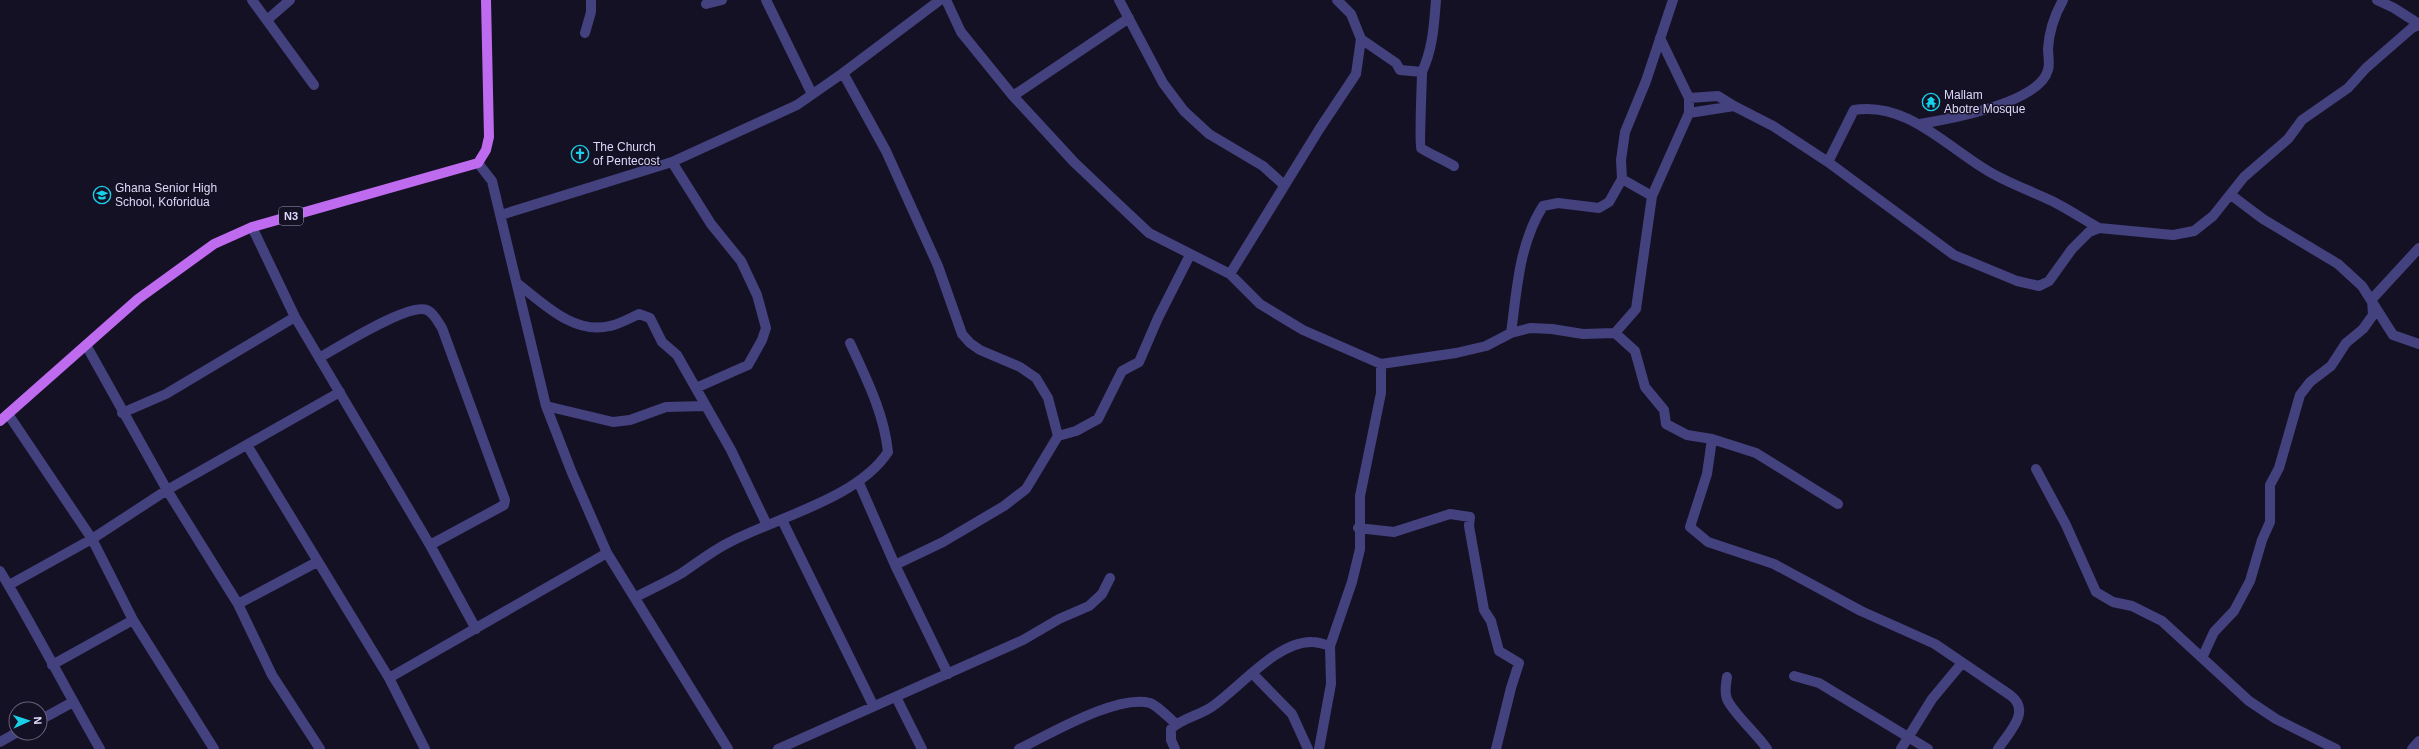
<svg xmlns="http://www.w3.org/2000/svg" width="2419" height="749" viewBox="0 0 2419 749" font-family="Arial,sans-serif">
	<rect width="100%" height="100%" fill="#151125"/>
	<g fill="none" stroke-linecap="round" stroke-linejoin="round">
		<path stroke="#44417f" stroke-width="10" d="M252 0 314 85
			M766 0 812 94
			M946 0 961 32 1013 96 1073 161 1113 199 1149 233 1230 274 1260 304 1303 330 1381 364 1456 353 1486 346 1511 333 1530 328 1552 329 1583 334 1615 333 1635 351 1645 387 1664 410 1666 424 1687 435 1712 439 1707 474 1690 527 1708 542 1774 564 1861 611 1935 644 2010 695C2032 711 2009 732 1998 749
			M1119 0 1163 83 1184 111 1209 134 1263 166 1284 185
			M2377 0 2394 8 2419 24
			M706 4 722 0
			M267 20 290 0
			M585 33 591 12V0
			M1660 38 1689 98 1718 96 1734 106 1773 126 1828 162 1954 255 2017 281 2039 286 2049 281 2072 249 2089 232 2099 228 2173 235 2194 231 2213 216 2244 177 2288 139 2302 120 2348 88 2366 68 2412 28 2419 25
			M1361 39 1396 63 1400 70 1422 72C1433 48 1434 25 1436 0
			M1422 72C1422 81 1419 145 1421 148 1424 151 1448 162 1454 166
			M843 73 886 151 938 266 962 334 970 343 980 350 1020 367 1036 378 1048 398 1058 436 1026 489 1004 506 943 542 895 565
			M1013 96 1129 18
			M1689 113 1734 106
			M1920 124C1950 119 2039 103 2048 70 2050 64 2048 55 2048 49 2049 30 2054 16 2063 0
			M672 162 711 224 741 261 757 295 766 328 762 340 748 365 696 388
			M1828 162 1854 110C1906 101 1947 147 1988 171 2008 183 2031 191 2052 201 2068 209 2083 219 2099 228
			M478 163 492 181 546 406 572 473 607 553 728 749
			M1622 179 1652 196
			M2231 195 2263 219 2338 264 2362 286 2393 335 2419 344
			M501 215 672 162 797 105 843 73 940 0
			M252 227 295 317 430 545 476 629
			M1230 274 1320 128 1356 74 1361 39 1351 14 1337 0
			M518 284C544 304 574 335 610 326 620 324 630 318 639 314L650 318 662 342 677 355 731 450 767 525
			M1511 333C1517 289 1519 244 1543 206L1558 203 1599 208 1609 202 1622 179 1621 160 1625 132 1646 81 1673 0
			M1615 333 1636 309 1652 196 1689 113V98
			M86 345 167 490 238 604 272 675 320 749
			M319 358C337 348 409 302 427 310 434 313 438 322 442 328L505 500 504 505 430 545
			M546 406 613 422 630 420 666 407 705 406
			M122 413 166 394 295 317
			M8 414 92 539 133 620 214 749
			M1058 436 1076 431 1098 419 1122 371 1139 362 1158 318 1190 255
			M1712 439 1756 453 1838 504
			M247 445 389 678 425 749
			M2036 469 2066 525 2096 592 2113 602 2132 606 2162 621 2249 701 2276 719 2336 749
			M859 483 895 565 948 674
			M782 520 873 705
			M1358 528 1394 532 1450 514 1470 517 1469 526 1484 610 1491 621 1499 651 1519 663 1511 688 1496 749
			M0 571C35 629 66 690 100 749
			M9 585 92 539 167 490 340 392
			M636 597C651 589 667 582 682 573 697 563 712 551 728 543 777 517 857 499 888 452 884 413 866 378 850 343
			M238 604 317 562
			M2202 658 2214 632 2234 611 2250 581 2262 540 2270 522V485L2279 468 2300 395 2310 382 2331 366 2346 343 2363 329 2373 315 2372 299 2419 248
			M52 665 133 620
			M1253 674 1292 714 1308 749
			M1794 676 1819 683 1928 749
			M1727 677C1726 685 1724 692 1727 699 1732 712 1758 735 1767 749
			M389 678 607 553
			M896 697 922 749
			M40 720 73 702
			M0 742 16 733
			M778 749 1023 640 1059 619 1089 606 1102 594 1110 578
			M1019 749C1050 734 1117 694 1150 703 1158 706 1169 718 1176 724
			M1175 749 1171 740V729C1180 719 1201 715 1213 706 1241 686 1278 641 1312 642 1317 642 1324 644 1330 646L1352 582 1360 549V496L1381 393V364
			M1319 749 1331 684 1330 646
			M1901 749 1932 699 1962 663
			M2412 749 2419 741"/>
		<path stroke="#bf6bf0" stroke-width="10" d="M0 421 138 299 214 244 252 227 478 163 486 150 489 137 486 0"/>
	</g>
	<defs>
		<symbol id="temple-ring" viewBox="-11 -11 22 22"><circle r="9.5" fill="#151125" stroke="#18d1e8" stroke-width="1.5"/><path d="M0-6L5-2H3V0L6.5 2.5H4V6H1.5V3h-3V6H-4V2.5H-6.5L-3 0V-2H-5Z" fill="#18d1e8"/></symbol>
		<symbol id="church-ring" viewBox="-11 -11 22 22"><circle r="9.5" fill="#151125" stroke="#18d1e8" stroke-width="1.5"/><path d="M-1.2-6h2.4v3.5h3.3v2.4h-3.3V6h-2.4V-.1h-3.3v-2.4h3.3Z" fill="#18d1e8"/></symbol>
		<symbol id="school-ring" viewBox="-11 -11 22 22"><circle r="9.5" fill="#151125" stroke="#18d1e8" stroke-width="1.5"/><path d="M0-5L7-2L0 1L-7-2ZM-4 1L0 2.5L4 1V4Q0 6-4 4Z" fill="#18d1e8"/></symbol>
	</defs>
	<g fill-rule="evenodd">
		<use href="#temple-ring" x="1921" y="92" width="20" height="20"/>
		<use href="#church-ring" x="570" y="144" width="20" height="20"/>
		<use href="#school-ring" x="92" y="185" width="20" height="20"/>
	</g>
	<g text-anchor="middle" stroke-width="3" stroke-linejoin="round" paint-order="stroke">
		<rect fill="#151125" stroke="#a19dbb" stroke-width="1" x="279" y="207" width="24" height="18" rx="3"/>
		<g font-size="11" font-weight="bold" fill="#ddd9fb">
			<text x="291" y="220">N3</text>
		</g>
		<g font-size="12" fill="#ddd9fb" stroke="#151125" text-anchor="start">
			<text x="1944" y="99">Mallam<tspan x="1944" dy="14">Abotre Mosque</tspan></text>
			<text x="593" y="151">The Church<tspan x="593" dy="14">of Pentecost</tspan></text>
			<text x="115" y="192">Ghana Senior High<tspan x="115" dy="14">School, Koforidua</tspan></text>
		</g>
	</g>
	<g transform="translate(28 721) rotate(87)"><circle r="19" fill="#151125" stroke="#65617b"/>
	<path d="M0-3L7 15L0 10L-7 15Z" fill="#18d1e8"/>
	<text y="-6" font-size="11" font-weight="bold" text-anchor="middle" fill="#ddd9fb">N</text>
	</g>
</svg>
